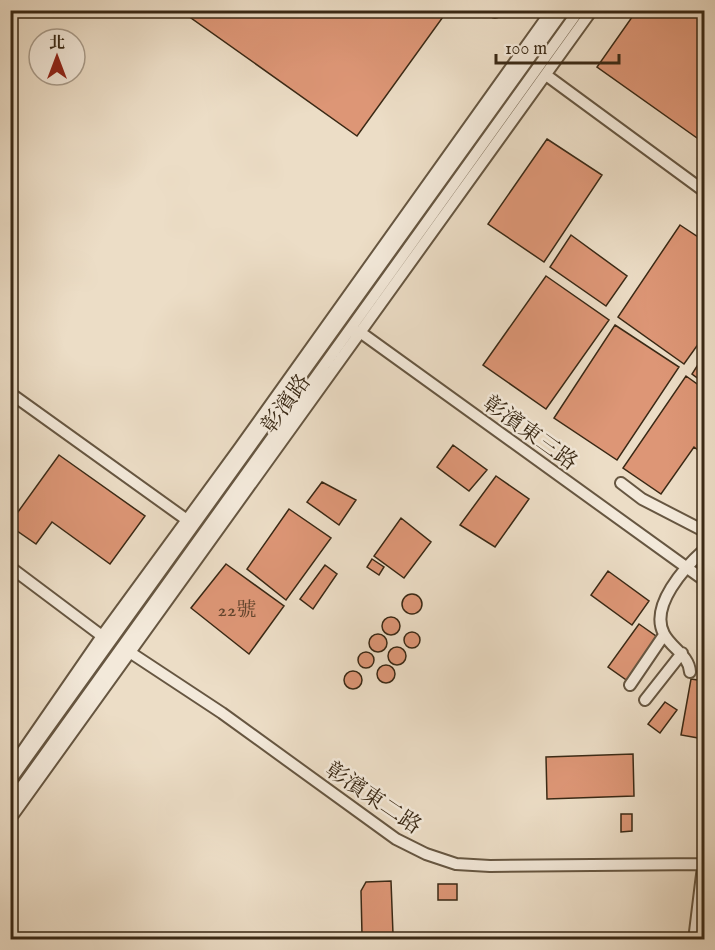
<svg xmlns="http://www.w3.org/2000/svg" width="715" height="950" viewBox="0 0 715 950" font-family="'IM FELL English','Noto Serif TC',serif">
	<rect width="100%" height="100%" fill="#ecddc6"/>
	<filter id="stains"><feTurbulence type="fractalNoise" baseFrequency=".00333" numOctaves="4"/><feColorMatrix values="0 0 0 0 .2 0 0 0 0 .09 0 0 0 0 .02 0 0 0 .5 -.17"/></filter>
	<radialGradient id="worn" r=".72"><stop offset=".6" stop-color="#630" stop-opacity="0"/><stop offset="1" stop-color="#630" stop-opacity=".3"/></radialGradient>
	<path fill="#dd9676" stroke="#3a2915" stroke-width="1.5" d="M186 10H448L357 136 184 13Z
		M637 10 704 11V127L697 138 597 67Z
		M547 139 602 175 544 262 488 224Z
		M680 225 704 241V336L684 364 618 317Z
		M571 235 627 276 606 306 550 267Z
		M546 276 609 320 546 409 483 365Z
		M615 325 679 367 617 460 554 418Z
		M704 355V383L692 374Z
		M686 376 704 389V455L694 447 661 494 623 468Z
		M453 445 487 470 469 491 437 467Z
		M59 455 145 516 110 564 52 522 36 544 10 526V523Z
		M496 476 529 499 495 547 460 525Z
		M322 482 356 500 339 525 307 502Z
		M289 509 331 538 286 600 247 569Z
		M401 518 431 542 404 578 374 556Z
		M372 559 384 567 379 575 367 567Z
		M226 564 284 606 249 654 191 608Z
		M325 565 337 574 313 609 300 599Z
		M608 571 649 601 632 625 591 595Z
		M402 604a10 10 0 1 1 20 0a10 10 0 1 1-20 0Z
		M382 626a9 9 0 1 1 18 0a9 9 0 1 1-18 0Z
		M639 624 663 641 632 684 608 667Z
		M404 640a8 8 0 1 1 16 0a8 8 0 1 1-16 0Z
		M369 643a9 9 0 1 1 18 0a9 9 0 1 1-18 0Z
		M388 656a9 9 0 1 1 18 0a9 9 0 1 1-18 0Z
		M358 660a8 8 0 1 1 16 0a8 8 0 1 1-16 0Z
		M377 674a9 9 0 1 1 18 0a9 9 0 1 1-18 0Z
		M344 680a9 9 0 1 1 18 0a9 9 0 1 1-18 0Z
		M691 679 704 681V739L681 735Z
		M665 702 677 710 660 733 648 724Z
		M633 754 634 796 547 799 546 757Z
		M621 814H632V831L621 832Z
		M391 881 393 934 362 935 361 891 366 882Z
		M438 884H457V900H438Z"/>
	<g fill="none" stroke-linecap="round" stroke-linejoin="round">
		<defs>
			<path id="minor" d="M493 10 495 12
				M546 75 704 191
				M353 331 360 332 704 580
				M10 393 187 520
				M621 483 642 499 704 531
				M10 567 106 639
				M125 649 222 713 396 839 426 854 456 864 490 866 704 864
				M690 672C689 655 671 648 664 634 649 606 685 567 704 550
				M630 685 664 635
				M645 700 682 653
				M15 762 102 636 238 450 552 10
				M10 781 564 10
				M10 803 579 10
				M10 819 592 10
				M694 940 704 858"/>
		</defs>
		<use href="#minor" stroke="#665641" stroke-width="14"/>
		<use href="#minor" stroke="#f3e9da" stroke-width="10"/>
	</g>
	<g text-anchor="middle" stroke-width="5" stroke-linejoin="round" paint-order="stroke">
		<g font-size="20" fill="#63442d">
			<text x="237" y="616">22號</text>
		</g>
		<g font-size="22" fill="#3a2915" stroke="#f3e9da">
			<text transform="translate(285 403) rotate(-54)" y="8">彰濱路</text>
			<text transform="translate(531 432) rotate(36)" y="8">彰濱東三路</text>
			<text transform="translate(374 797) rotate(34)" y="8">彰濱東二路</text>
		</g>
	</g>
	<rect width="715" height="950" fill="none" stroke="#ecddc6" stroke-width="36"/>
	<rect x="12" y="12" width="691" height="926" fill="none" stroke="#3a2915" stroke-width="3"/>
	<rect x="18" y="18" width="679" height="914" fill="none" stroke="#3a2915" stroke-width="1.5"/>
	<g transform="translate(57 57)"><circle r="28" fill="#f3e9da" stroke="#a99c8b" stroke-width="1.5"/>
	<path d="M0-4.5L10 22L0 15L-10 22Z" fill="#8f2418"/>
	<text y="-9" font-size="16" font-weight="bold" text-anchor="middle" fill="#3a2915">北</text>
	</g>
	<path d="M496 54v9h123v-9" fill="none" stroke="#3a2915" stroke-width="3"/>
	<text x="505" y="54" font-size="18" fill="#3a2915" stroke="#f3e9da" stroke-width="4.5" paint-order="stroke">100 m</text>
	<rect width="100%" height="100%" filter="url(#stains)"/>
	<rect width="100%" height="100%" fill="url(#worn)"/>
</svg>
